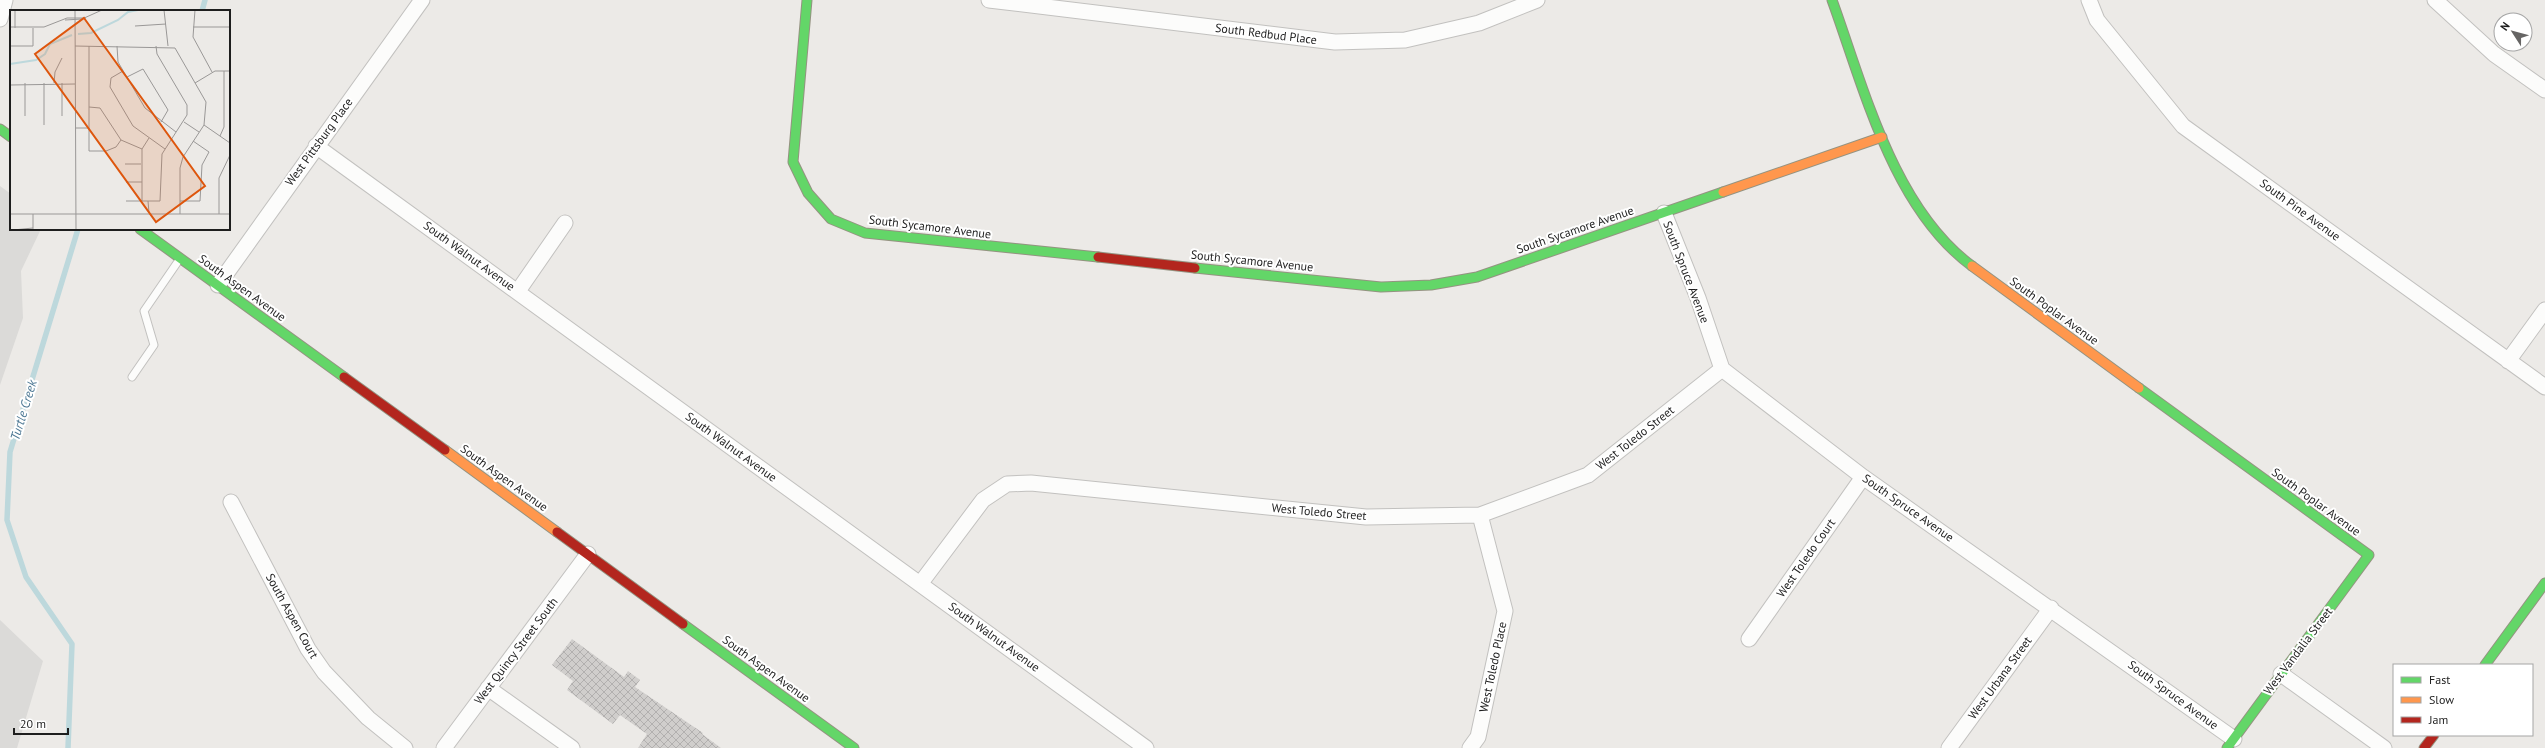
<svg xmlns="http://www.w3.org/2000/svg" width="2545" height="748" viewBox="0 0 2545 748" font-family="'PT Sans',sans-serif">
	<defs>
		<pattern id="building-cross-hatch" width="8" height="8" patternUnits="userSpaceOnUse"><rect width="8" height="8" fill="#d0cecc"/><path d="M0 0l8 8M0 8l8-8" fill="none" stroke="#b2b0af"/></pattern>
	</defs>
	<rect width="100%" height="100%" fill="#eceae7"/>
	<path fill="#dbdad8" d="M0 186 11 194V229H41L21 271 23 318 0 385Z
		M0 620 43 661 17 748H0Z"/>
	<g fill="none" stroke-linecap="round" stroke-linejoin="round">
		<path stroke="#bdd8dc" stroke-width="5.5" d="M202 11 205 0
			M68 748 72 644 26 577 7 520 10 452 78 229"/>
	</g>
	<path fill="url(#building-cross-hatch)" d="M572 639 624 677 628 671 640 680 635 687 703 733 702 734 721 748H638L647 734 620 715 613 724 567 690 573 681 552 665Z"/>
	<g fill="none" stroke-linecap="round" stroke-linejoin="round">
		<defs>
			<path id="lane" d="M132 377 154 345 144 311 179 260"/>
			<path id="street" d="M989 0 1335 42 1405 40 1479 23 1537 0
				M2089 0 2097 20 2183 126 2545 387
				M2435 0 2494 54 2545 90
				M0 19 5 0
				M316 146 1146 748
				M1664 213 1698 298 1722 369 1863 477 2234 739
				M218 285 422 0
				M518 291 565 223
				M2508 361 2545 310
				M231 502 308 649 324 672 368 718 405 748
				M920 584 983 500 1007 484 1031 483 1366 517 1480 515 1588 475 1722 369
				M1749 639 1863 477
				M2281 674 2384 748
				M488 688 572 748
				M444 748 588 554
				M1470 748 1478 737 1505 611 1480 515
				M1949 748 2051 608"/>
			<path id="fast" d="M807 0 793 162 808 193 831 219 865 233 1098 257
				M1832 0C1864 88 1893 208 1972 266
				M0 129 11 137
				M140 229 344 377
				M1195 268 1381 287 1431 285 1477 277 1723 192
				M2139 388 2369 555 2227 748
				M683 624 854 748
				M2485 665 2545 583"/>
			<path id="slow" d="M1723 192 1882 137
				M1972 266 2139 388
				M445 450 557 532"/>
			<path id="jam" d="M1098 257 1195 268
				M344 377 445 450
				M557 532 683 624
				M2424 748 2434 735"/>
		</defs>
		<use href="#lane" stroke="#c2c1bf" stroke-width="9"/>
		<use href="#street" stroke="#c2c1bf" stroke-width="17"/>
		<use href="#fast" stroke="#949381" stroke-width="11"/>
		<use href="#slow" stroke="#949381" stroke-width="11"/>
		<use href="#jam" stroke="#949381" stroke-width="11"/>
		<use href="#lane" stroke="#fcfcfb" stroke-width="7"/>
		<use href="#street" stroke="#fcfcfb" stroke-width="15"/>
		<use href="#fast" stroke="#63d668" stroke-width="9"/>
		<use href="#slow" stroke="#ff974d" stroke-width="9"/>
		<use href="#jam" stroke="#b3261e" stroke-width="9"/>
	</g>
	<g text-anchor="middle" stroke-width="4" stroke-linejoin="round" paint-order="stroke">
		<g font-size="12" fill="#1e1e1e" stroke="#fff">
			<text transform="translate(1266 34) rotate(7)" y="4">South Redbud Place</text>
			<text transform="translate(319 142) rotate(-54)" y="4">West Pittsburg Place</text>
			<text transform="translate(2300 210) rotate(36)" y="4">South Pine Avenue</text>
			<text transform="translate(930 227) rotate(7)" y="4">South Sycamore Avenue</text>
			<text transform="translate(1575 230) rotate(-19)" y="4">South Sycamore Avenue</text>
			<text transform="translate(469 256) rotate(36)" y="4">South Walnut Avenue</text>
			<text transform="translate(1252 261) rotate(6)" y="4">South Sycamore Avenue</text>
			<text transform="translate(1686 272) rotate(69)" y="4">South Spruce Avenue</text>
			<text transform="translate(242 288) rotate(36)" y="4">South Aspen Avenue</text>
			<text transform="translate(2054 311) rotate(36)" y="4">South Poplar Avenue</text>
			<text transform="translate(1635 438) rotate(-38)" y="4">West Toledo Street</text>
			<text transform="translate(731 447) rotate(36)" y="4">South Walnut Avenue</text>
			<text transform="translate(504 478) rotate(36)" y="4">South Aspen Avenue</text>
			<text transform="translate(2316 502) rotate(36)" y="4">South Poplar Avenue</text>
			<text transform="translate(1908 508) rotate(35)" y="4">South Spruce Avenue</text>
			<text transform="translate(1319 512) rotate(5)" y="4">West Toledo Street</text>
			<text transform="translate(1806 558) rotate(-55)" y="4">West Toledo Court</text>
			<text transform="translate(292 616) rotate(61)" y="4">South Aspen Court</text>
			<text transform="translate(994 637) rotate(36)" y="4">South Walnut Avenue</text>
			<text transform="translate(516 651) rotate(-53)" y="4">West Quincy Street South</text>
			<text transform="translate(2298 651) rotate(-53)" y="4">West Vandalia Street</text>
			<text transform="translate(1493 667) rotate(-78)" y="4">West Toledo Place</text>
			<text transform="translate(766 669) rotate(36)" y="4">South Aspen Avenue</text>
			<text transform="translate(2000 678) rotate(-54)" y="4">West Urbana Street</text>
			<text transform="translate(2173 695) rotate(36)" y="4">South Spruce Avenue</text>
		</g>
		<g font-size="13" font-style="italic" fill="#4d7894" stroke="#fff">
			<text transform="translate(23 410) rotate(-73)" y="5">Turtle Creek</text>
		</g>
	</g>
	<g transform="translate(10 10)">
		<rect width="220" height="220" fill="#eceae7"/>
		<path fill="none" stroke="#bdd8dc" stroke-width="2" d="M68 24 81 23 108 10 118 2 128 0M0 54 26 50 35 44 40 34 62 25"/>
		<path fill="none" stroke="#9a9897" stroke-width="1" d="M65 0 66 220M154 0 158 36M185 0 183 27 202 62M55 10 72 9 92 0M125 16 156 14M0 17H34L57 8H76M183 17H220M5 18V0M0 36H23V18M65 36 165 38 196 92 194 115 173 147 170 158V204M79 36V141H96L106 137 111 130M107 36 108 52 135 98 166 122M113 61 101 68 100 77 123 116 155 139M117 67 133 59 158 100 151 112M15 73V106M34 73V115M44 73 45 62 52 48M52 73V106M185 73 205 61H220M0 75 65 74M79 97 90 98 111 130 132 139M174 112 189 122M194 115 220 133M65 118H79M210 126 214 117V61M115 154H131M116 172H132M116 191H150L152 144 177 105V95L147 44 146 36M132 191V139L139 128M138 191 139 203M170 191H190L192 155 199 142 183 131M0 204H220M23 204V220M209 204V168L220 145M3 220 23 218"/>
		<path fill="#de560d" fill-opacity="0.15" stroke="#de560d" stroke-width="2" d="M74 8 195 176 146 212 25 44Z"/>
		<rect width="220" height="220" fill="none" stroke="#1e1e1e" stroke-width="2"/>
	</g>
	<rect x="2393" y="664" width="140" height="72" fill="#ffffff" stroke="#a5a5a5"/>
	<rect x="2401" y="677" width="20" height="6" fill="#63d668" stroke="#a5a5a5"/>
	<text x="2429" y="684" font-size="12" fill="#1e1e1e">Fast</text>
	<rect x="2401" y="697" width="20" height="6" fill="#ff974d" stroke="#a5a5a5"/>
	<text x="2429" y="704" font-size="12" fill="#1e1e1e">Slow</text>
	<rect x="2401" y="717" width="20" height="6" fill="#b3261e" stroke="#a5a5a5"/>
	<text x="2429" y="724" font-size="12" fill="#1e1e1e">Jam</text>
	<g transform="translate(2513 32) rotate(306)"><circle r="19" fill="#ffffff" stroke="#a5a5a5"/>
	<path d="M0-3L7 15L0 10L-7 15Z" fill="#666564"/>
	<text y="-6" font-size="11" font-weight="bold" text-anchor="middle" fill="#1e1e1e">N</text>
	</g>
	<path d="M14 728v6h54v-6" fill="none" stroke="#1e1e1e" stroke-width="2"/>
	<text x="20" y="728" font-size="12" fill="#1e1e1e" stroke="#ffffff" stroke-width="3" paint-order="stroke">20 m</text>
</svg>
